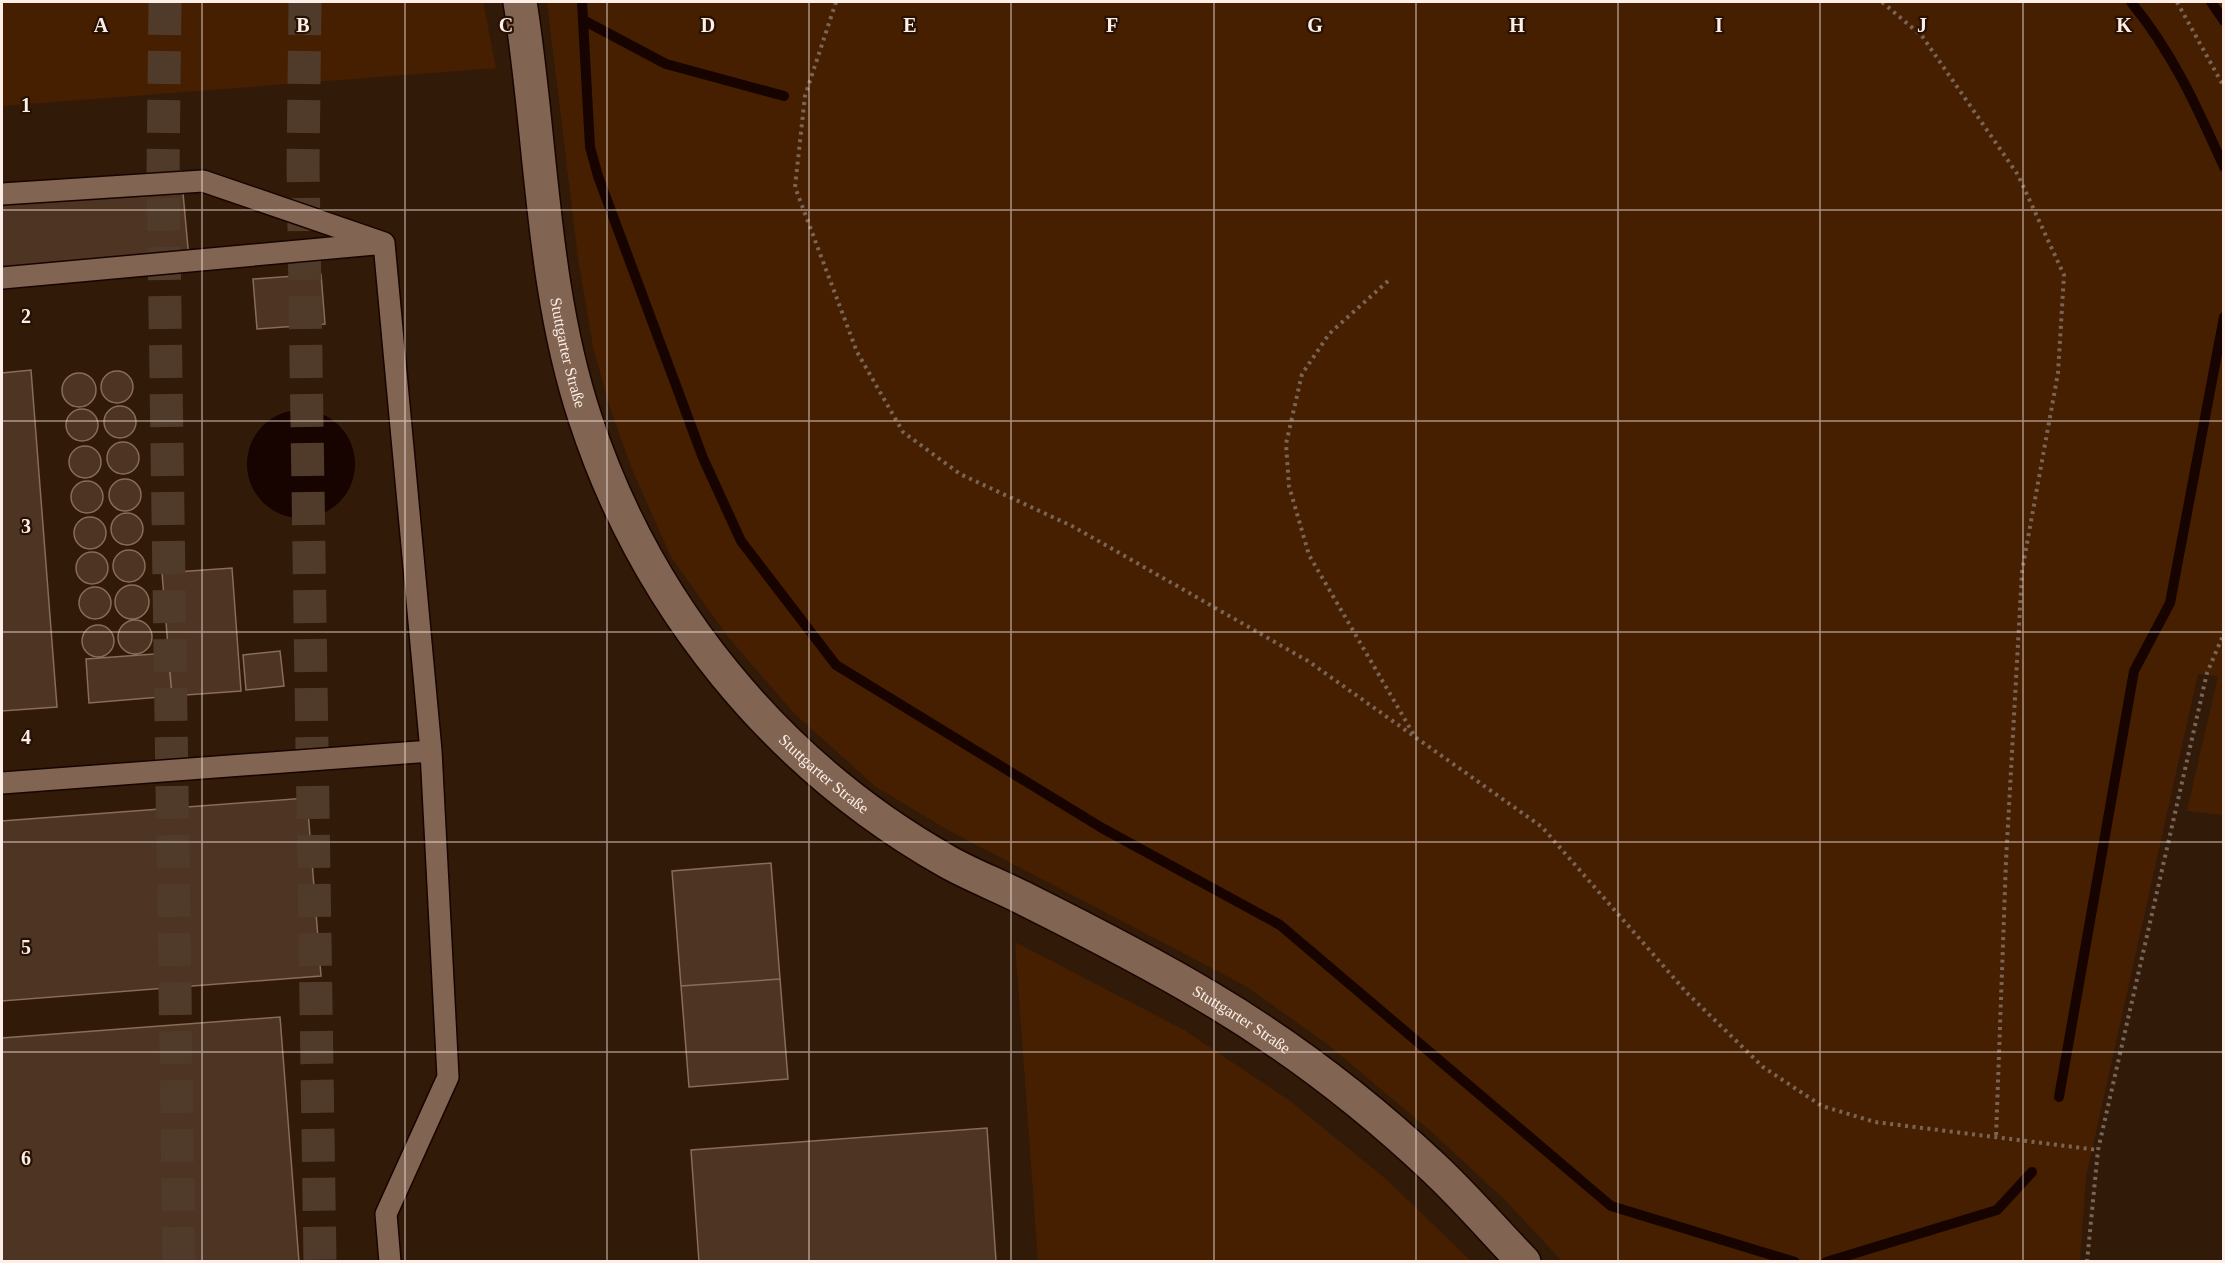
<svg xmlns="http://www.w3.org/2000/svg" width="2225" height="1263" viewBox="0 0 2225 1263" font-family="'Times New Roman',serif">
	<rect width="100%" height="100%" fill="#321a09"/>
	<path fill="#461f00" d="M2 2H483L496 68 2 106Z
		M547 2H2223V815L2187 811 2218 676 2198 674 2086 1177 2080 1261H1562L1507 1202 1433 1133 1326 1043 1244 985 948 830 876 787 794 713 729 638 671 557 632 469 611 411 593 347 578 258Z
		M1015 942 1184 1030 1290 1101 1387 1180 1471 1261H1038Z"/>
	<path fill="#170400" d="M247 464a54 54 0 1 1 108 0a54 54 0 1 1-108 0Z"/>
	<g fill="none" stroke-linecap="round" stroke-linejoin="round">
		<path stroke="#170400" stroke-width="10" d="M582 2 590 147 598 176 703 458 741 541 836 665 1102 828 1280 925 1611 1206 1795 1262
			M2131 2C2173 53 2197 107 2224 167
			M2211 2 2224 21
			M583 20 666 64 784 96
			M2059 1097 2134 671 2170 603 2224 317
			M1826 1262 1997 1210 2032 1172"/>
	</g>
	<path fill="#4e3423" stroke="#896c59" stroke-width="1.5" d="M181 171 189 259 2 275V186Z
		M321 274 325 324 257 329 253 279Z
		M31 370 57 707 2 711V373Z
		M101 387a16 16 0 1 1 32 0a16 16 0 1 1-32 0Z
		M62 390a17 17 0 1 1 34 0a17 17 0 1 1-34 0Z
		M104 422a16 16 0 1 1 32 0a16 16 0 1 1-32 0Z
		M66 425a16 16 0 1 1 32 0a16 16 0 1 1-32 0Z
		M107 458a16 16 0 1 1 32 0a16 16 0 1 1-32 0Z
		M69 462a16 16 0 1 1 32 0a16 16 0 1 1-32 0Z
		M109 495a16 16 0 1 1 32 0a16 16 0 1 1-32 0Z
		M71 497a16 16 0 1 1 32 0a16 16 0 1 1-32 0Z
		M111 529a16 16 0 1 1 32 0a16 16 0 1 1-32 0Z
		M74 533a16 16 0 1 1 32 0a16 16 0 1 1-32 0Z
		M113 566a16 16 0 1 1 32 0a16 16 0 1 1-32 0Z
		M76 568a16 16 0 1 1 32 0a16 16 0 1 1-32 0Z
		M232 568 241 691 172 696 162 573Z
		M115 602a17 17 0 1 1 34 0a17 17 0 1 1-34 0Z
		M79 603a16 16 0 1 1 32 0a16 16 0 1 1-32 0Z
		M118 637a17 17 0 1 1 34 0a17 17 0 1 1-34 0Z
		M82 641a16 16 0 1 1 32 0a16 16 0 1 1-32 0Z
		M280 651 284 686 246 690 243 655Z
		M168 653 172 696 89 703 86 659Z
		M307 798 321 976 2 1001V821Z
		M771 863 780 979 681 986 672 871Z
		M780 979 788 1079 689 1087 681 986Z
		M280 1017 299 1262H2V1038Z
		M987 1128 996 1261 699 1262 691 1150Z"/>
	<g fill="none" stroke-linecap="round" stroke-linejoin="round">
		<path stroke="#503a2a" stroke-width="33" stroke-dasharray="33 16" stroke-linecap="butt" d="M165 2 163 174 179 1262
			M305 2 303 165 320 1262"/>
		<defs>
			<path id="lane" d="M2 194 203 181 384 243
				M384 243 431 751 448 1077 386 1214 390 1262
				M2 278 375 244
				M2 783 431 751"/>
			<g id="secondary">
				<path id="s1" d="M520 2C542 140 541 285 585 418 646 605 776 765 948 862 973 876 1000 886 1025 899 1087 930 1148 961 1208 997 1289 1045 1365 1103 1434 1168 1466 1198 1494 1231 1524 1262"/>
			</g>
		</defs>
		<use href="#lane" stroke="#180400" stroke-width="24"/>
		<use href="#secondary" stroke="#180400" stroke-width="36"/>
		<path stroke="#796456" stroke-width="4" stroke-dasharray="3 4.5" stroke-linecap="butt" d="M836 2 805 96 795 187 857 352 903 432 960 474 1074 527 1308 661 1542 827 1687 993 1763 1067 1822 1106 1875 1122 2098 1150
			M1882 2 1922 36 2018 175 2064 275 2058 373 2022 571 2006 861 1996 1137
			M2177 2 2224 87
			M1388 281 1329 334 1302 374 1286 444 1289 486 1309 555 1414 735
			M2087 1262 2098 1150 2207 673 2224 633"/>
		<use href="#lane" stroke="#816552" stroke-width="21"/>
		<use href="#secondary" stroke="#816552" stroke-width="33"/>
	</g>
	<path fill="none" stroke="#fdefe7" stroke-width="1.5" stroke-opacity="0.55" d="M202 2V1262M405 2V1262M607 2V1262M809 2V1262M1011 2V1262M1214 2V1262M1416 2V1262M1618 2V1262M1820 2V1262M2023 2V1262M2 210H2224M2 421H2224M2 632H2224M2 842H2224M2 1052H2224"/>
	<g text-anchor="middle" stroke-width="4.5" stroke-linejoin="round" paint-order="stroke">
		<g font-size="16" fill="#fdefe7" stroke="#271102">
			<text dy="6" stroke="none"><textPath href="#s1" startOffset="354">Stuttgarter Straße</textPath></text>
			<text dy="6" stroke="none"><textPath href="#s1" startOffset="856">Stuttgarter Straße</textPath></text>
			<text dy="6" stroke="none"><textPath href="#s1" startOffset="1342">Stuttgarter Straße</textPath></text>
		</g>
	</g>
	<g font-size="20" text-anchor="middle" font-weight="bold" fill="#fdefe7" stroke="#271102" stroke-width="4.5" stroke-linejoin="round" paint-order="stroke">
		<text x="101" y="32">A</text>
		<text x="303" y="32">B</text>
		<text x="506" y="32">C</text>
		<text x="708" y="32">D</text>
		<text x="910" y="32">E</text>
		<text x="1112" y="32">F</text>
		<text x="1315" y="32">G</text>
		<text x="1517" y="32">H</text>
		<text x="1719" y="32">I</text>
		<text x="1922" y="32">J</text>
		<text x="2124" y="32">K</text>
		<text x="26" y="112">1</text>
		<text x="26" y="323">2</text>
		<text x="26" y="533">3</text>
		<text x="26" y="744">4</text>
		<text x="26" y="954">5</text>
		<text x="26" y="1165">6</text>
	</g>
	<rect width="2225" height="1263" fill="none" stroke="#fdefe7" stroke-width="6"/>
</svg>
